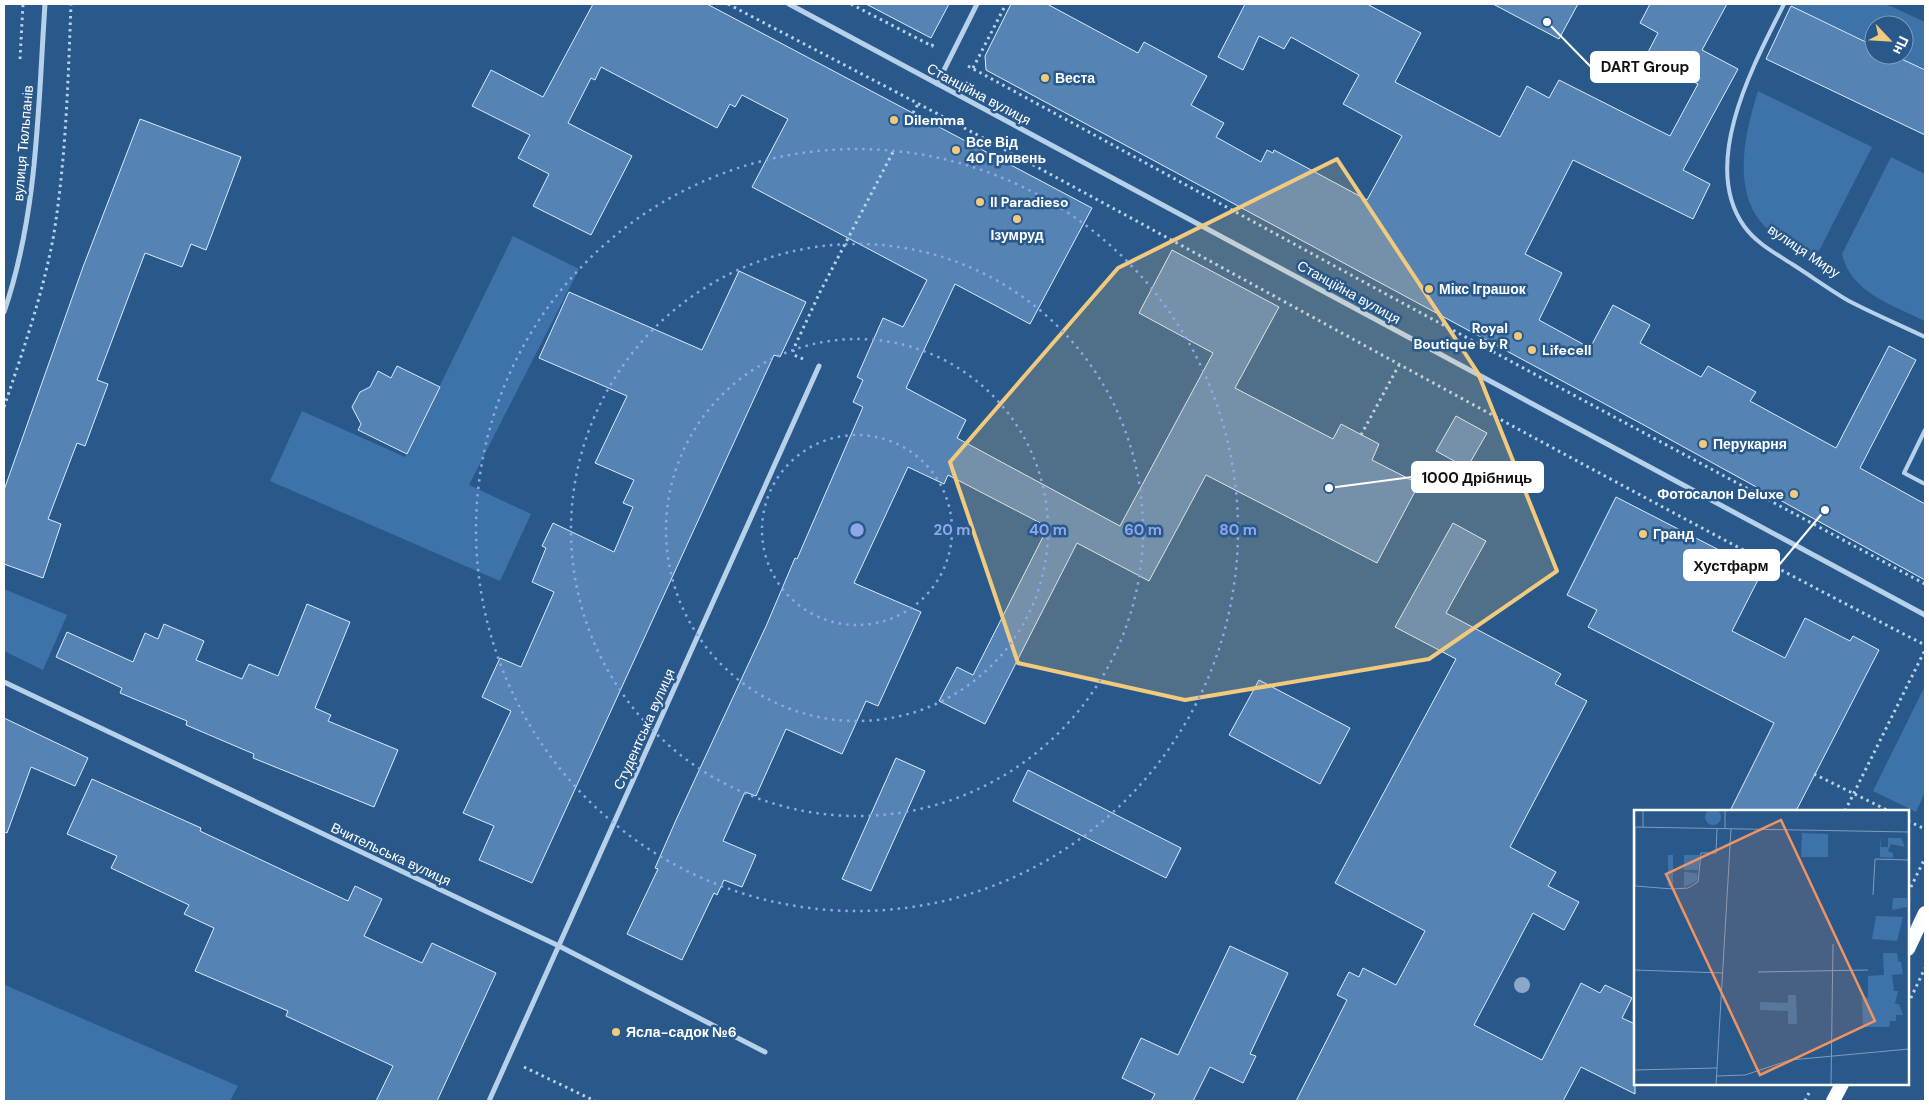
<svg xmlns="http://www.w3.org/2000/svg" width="1929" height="1105" viewBox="0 0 1929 1105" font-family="'DM Sans',sans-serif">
	<rect width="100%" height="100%" fill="#29598b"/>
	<path fill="#3d73a8" d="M1793 4H1886L1925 22V70L1893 55H1904V25H1874V46L1791 6Z
		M1758 91 1872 147 1820 249 1815 254 1806 255C1790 245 1771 236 1760 221 1732 185 1746 129 1758 91Z
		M1891 157 1925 174V321C1894 306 1850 292 1842 254Z
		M513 236 579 269 469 485 531 514 500 581 270 481 302 411 405 457Z
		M4 589 67 615 43 670 4 651Z
		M1925 686V792L1916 812 1873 791Z
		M5 985 238 1086 230 1101H4Z"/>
	<path fill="#5584b4" stroke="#dceaf8" d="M593 4H707L1092 208 1030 324 955 284 906 388 966 420 957 438 1120 526 1213 353 1139 313 1172 250 1279 307 1235 388 1333 439 1341 424 1379 444 1372 460 1419 484 1377 563 1206 475 1149 581 1077 543 985 724 939 701 957 667 973 675 1048 527 948 475 944 484 908 467 854 583 921 612 878 706 866 701 842 754 786 729 756 796 745 792 723 841 756 855 742 887 724 880 717 895 714 893 682 960 627 934 658 869 655 868 676 820 767 624 795 558 797 559 863 407 853 402 863 380 857 377 883 318 903 327 927 280 752 187 788 119 742 95 735 107 730 104 717 128 601 67 595 80 591 78 568 123 632 156 591 235 533 206 549 174 518 158 530 135 472 106 491 70 543 97Z
		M866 4H949L931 38Z
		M1011 4H1047L1138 53 1144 42 1207 76 1191 105 1224 123 1216 137 1261 162 1267 150 1273 153 1274 150 1367 200 1402 136 1343 104 1359 75 1291 37 1284 49 1259 36 1243 70 1218 57 1245 4H1367L1421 33 1395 82 1500 137 1527 86 1549 98 1559 80 1670 136 1698 84 1645 58 1658 33 1640 23 1650 4H1727L1702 50 1738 69 1683 170 1710 184 1693 219 1573 160 1525 254 1562 273 1539 320 1590 348 1613 305 1650 325 1640 343 1701 377 1708 366 1756 392 1750 401 1836 448 1889 346 1916 360 1860 468 1925 504V580L1642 424 986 70 985 56Z
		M1493 4H1578L1559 39Z
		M1791 6 1874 46V55H1893L1925 70V135L1766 59Z
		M140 119 241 157 206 250 191 244 182 267 145 253 97 380 108 384 85 446 77 443 48 519 61 524 43 578 4 564V490L83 267Z
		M739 271 806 302 780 357 774 355 532 883 479 860 494 826 463 813 511 711 482 697 500 658 521 667 554 592 532 582 546 548 542 546 553 523 614 552 633 507 623 503 634 480 595 463 627 396 539 358 569 292 702 350Z
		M397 366 440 387 407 454 358 430 361 424 352 407 360 392 370 387 378 371 391 378Z
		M1456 416 1487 433 1467 468 1436 451Z
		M1616 497 1762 572 1732 631 1785 658 1805 618 1850 641 1853 636 1879 650 1796 811H1730L1774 723 1588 627 1597 610 1567 595Z
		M1453 523 1486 541 1446 613 1561 674 1555 684 1587 701 1510 847 1556 872 1548 886 1579 902 1564 930 1533 913 1474 1025 1542 1060 1581 983 1600 993 1605 985 1632 998 1622 1018 1635 1024V1094L1581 1067 1563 1101H1296L1347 1000 1337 995 1349 972 1359 977 1363 968 1396 985 1425 931 1335 883 1456 659 1395 627Z
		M307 604 350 622 315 708 331 715 328 721 398 750 374 807 253 758 254 754 186 725 187 721 120 693 122 688 56 657 67 632 133 662 145 633 158 639 164 624 204 641 196 660 242 679 249 664 278 676Z
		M1259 680 1350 728 1320 784 1229 735Z
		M4 718 88 758 75 786 31 767 7 833 4 832Z
		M896 758 925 771 871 891 842 879Z
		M1028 770 1181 848 1166 878 1013 801Z
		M92 779 201 828 200 831 348 901 355 886 382 899 364 936 422 963 432 943 496 973 437 1101H376L393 1066 286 1016 288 1011 195 971 214 928 184 914 189 905 111 868 117 856 67 834Z
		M1230 946 1288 973 1250 1054 1256 1056 1243 1083 1210 1067 1193 1101H1151L1155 1094 1122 1078 1141 1038 1178 1055Z"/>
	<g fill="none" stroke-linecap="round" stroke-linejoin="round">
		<path stroke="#b8d1ea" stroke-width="3" stroke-dasharray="2.5 4" stroke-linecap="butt" d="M728 4C827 56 926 107 1024 160 1324 322 1622 489 1925 645
			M851 4 932 46 933 44
			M20 59 23 4
			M968 66 1395 299 1925 584
			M973 68 1006 4
			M913 113 918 104
			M803 359 794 355 793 350 820 292 893 152
			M4 407C23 351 42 296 53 239 66 161 68 82 71 4
			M1361 435 1399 365
			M1814 774 1889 811
			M1845 811 1925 650
			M1908 821 1925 829
			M1908 893 1925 858
			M1908 1004 1925 968
			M524 1067 595 1101
			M1805 1101 1809 1093"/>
		<path stroke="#b8d1ea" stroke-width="4" d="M1784 4C1755 62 1699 163 1744 226 1756 243 1775 253 1792 264 1811 276 1830 290 1849 301 1874 314 1900 325 1925 337
			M1925 430 1904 473 1925 484"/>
		<path stroke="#b8d1ea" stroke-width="5" d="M789 4 1925 615
			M937 84 977 4
			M4 312C38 213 38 107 45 4
			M4 682 559 946 765 1052
			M489 1101 819 366"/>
		<path stroke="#fcfeff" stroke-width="14" d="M1908 949 1925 913
			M1833 1101 1842 1084"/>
	</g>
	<circle fill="#8ba9c7" cx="1522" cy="985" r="8"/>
	<path fill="#f1ca7e" fill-opacity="0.2" stroke="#f1ca7e" stroke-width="4" stroke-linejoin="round" d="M1337 159 1478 373 1557 571 1429 659 1185 700 1018 663 950 462 1118 268Z"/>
	<g fill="none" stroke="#8ea6ec" stroke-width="2.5" stroke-dasharray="2.5 5">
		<circle cx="857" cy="530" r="95"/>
		<circle cx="857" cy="530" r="191"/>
		<circle cx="857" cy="530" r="286"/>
		<circle cx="857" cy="530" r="381"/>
	</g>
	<g fill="#f1ca7e" stroke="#29598b" stroke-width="2">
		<circle cx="1045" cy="78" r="5"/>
		<circle cx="894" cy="120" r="5"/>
		<circle cx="956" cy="150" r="5"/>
		<circle cx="980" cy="202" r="5"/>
		<circle cx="1017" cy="219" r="5"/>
		<circle cx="1429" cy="289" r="5"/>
		<circle cx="1518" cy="336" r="5"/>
		<circle cx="1532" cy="350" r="5"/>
		<circle cx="1703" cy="444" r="5"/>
		<circle cx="1794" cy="494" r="5"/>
		<circle cx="1643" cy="534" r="5"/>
		<circle cx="616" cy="1032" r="5"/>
	</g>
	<g text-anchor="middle" stroke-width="5" stroke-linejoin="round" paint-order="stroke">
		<g font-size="14" font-weight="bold" fill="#fff" stroke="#29598b" text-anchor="start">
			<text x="1055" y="83">Веста</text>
			<text x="904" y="125">Dilemma</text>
			<text x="966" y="147">Все Від<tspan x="966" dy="16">40 Гривень</tspan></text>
			<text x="990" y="207">Il Paradieso</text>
			<text x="1017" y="240" text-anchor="middle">Ізумруд</text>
			<text x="1439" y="294">Мікс Іграшок</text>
			<text x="1508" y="333" text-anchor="end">Royal<tspan x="1508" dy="16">Boutique by R</tspan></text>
			<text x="1542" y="355">Lifecell</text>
			<text x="1713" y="449">Перукарня</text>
			<text x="1784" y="499" text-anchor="end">Фотосалон Deluxe</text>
			<text x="1653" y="539">Гранд</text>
			<text x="626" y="1037">Ясла-садок №6</text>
		</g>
		<g font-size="14" fill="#fff" stroke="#29598b">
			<text transform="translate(979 94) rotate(28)" y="5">Станційна вулиця</text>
			<text transform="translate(23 143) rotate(-85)" y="5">вулиця Тюльпанів</text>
			<text transform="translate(1804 251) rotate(34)" y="5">вулиця Миру</text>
			<text transform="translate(1349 292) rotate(29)" y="5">Станційна вулиця</text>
			<text transform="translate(644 729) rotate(-66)" y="5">Студентська вулиця</text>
			<text transform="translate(391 854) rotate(25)" y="5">Вчительська вулиця</text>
		</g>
	</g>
	<g transform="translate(1634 810)">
		<rect width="275" height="275" fill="#29598b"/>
		<path d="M71 7a8 8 0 1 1 16 0a8 8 0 1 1-16 0ZM168 23 194 24V47H167ZM246 28 247 37H254V28H267L271 37 257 34 254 41 259 43V48L246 47ZM34 45H39V78L34 76ZM50 45H66L64 60H50ZM50 62 63 63V71L50 77ZM259 88H273V97L258 100ZM242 106 269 107 263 131 238 129ZM249 143H263L264 151 267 152 269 164 258 165 260 181H264L261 194H265L269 205H262V211H256L255 217H229L228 188 234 187V166L250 165ZM154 185H162L163 214H154V201L126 200V192L154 193Z" fill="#3d73a8"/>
		<path fill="none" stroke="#7f9bb9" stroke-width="1" d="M91 0V19M0 17 275 22M1 17V76L39 79 54 78 64 72 67 43H82L83 19M9 17V0M239 85 241 49 275 50M0 160 89 163M124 162 234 160M0 260 83 258M83 266 111 265 156 250 275 239M82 275 97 19M197 275 199 134"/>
		<path fill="#f09361" fill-opacity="0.15" stroke="#f09361" stroke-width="2.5" d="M147 10 241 211 126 265 32 64Z"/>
		<rect width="275" height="275" fill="none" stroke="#fff" stroke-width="2.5"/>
	</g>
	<circle cx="857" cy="530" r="8" fill="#8ea6ec" stroke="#29598b" stroke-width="2.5"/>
	<g font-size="15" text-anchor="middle" font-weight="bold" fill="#8ea6ec" stroke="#29598b" stroke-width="5" stroke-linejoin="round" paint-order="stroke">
		<text x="952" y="535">20 m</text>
		<text x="1048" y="535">40 m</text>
		<text x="1143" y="535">60 m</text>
		<text x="1238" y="535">80 m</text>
	</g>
	<path fill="none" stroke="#fff" stroke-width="2" d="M1547 22L1591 67M1329 488L1412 477M1825 510L1779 565"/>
	<g fill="#fff" stroke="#29598b" stroke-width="2">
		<circle cx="1547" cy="22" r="5"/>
		<circle cx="1329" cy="488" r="5"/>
		<circle cx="1825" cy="510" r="5"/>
	</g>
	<g fill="#fff" stroke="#fff" stroke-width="2">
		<rect x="1591" y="52" width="108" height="30" rx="5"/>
		<rect x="1412" y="462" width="131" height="30" rx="5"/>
		<rect x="1684" y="550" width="95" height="30" rx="5"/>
	</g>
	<g font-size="15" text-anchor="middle" font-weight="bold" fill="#111">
		<text x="1645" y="72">DART Group</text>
		<text x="1477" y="483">1000 Дрібниць</text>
		<text x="1731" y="571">Хустфарм</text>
	</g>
	<rect width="1929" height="1105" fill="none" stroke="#ffffff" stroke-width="10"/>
	<g transform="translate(1889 40) rotate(115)"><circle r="24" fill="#29598b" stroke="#7f9bb9"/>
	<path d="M0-4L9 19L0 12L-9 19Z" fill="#f1ca7e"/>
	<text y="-8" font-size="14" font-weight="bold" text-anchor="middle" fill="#ffffff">Пн</text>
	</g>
</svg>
